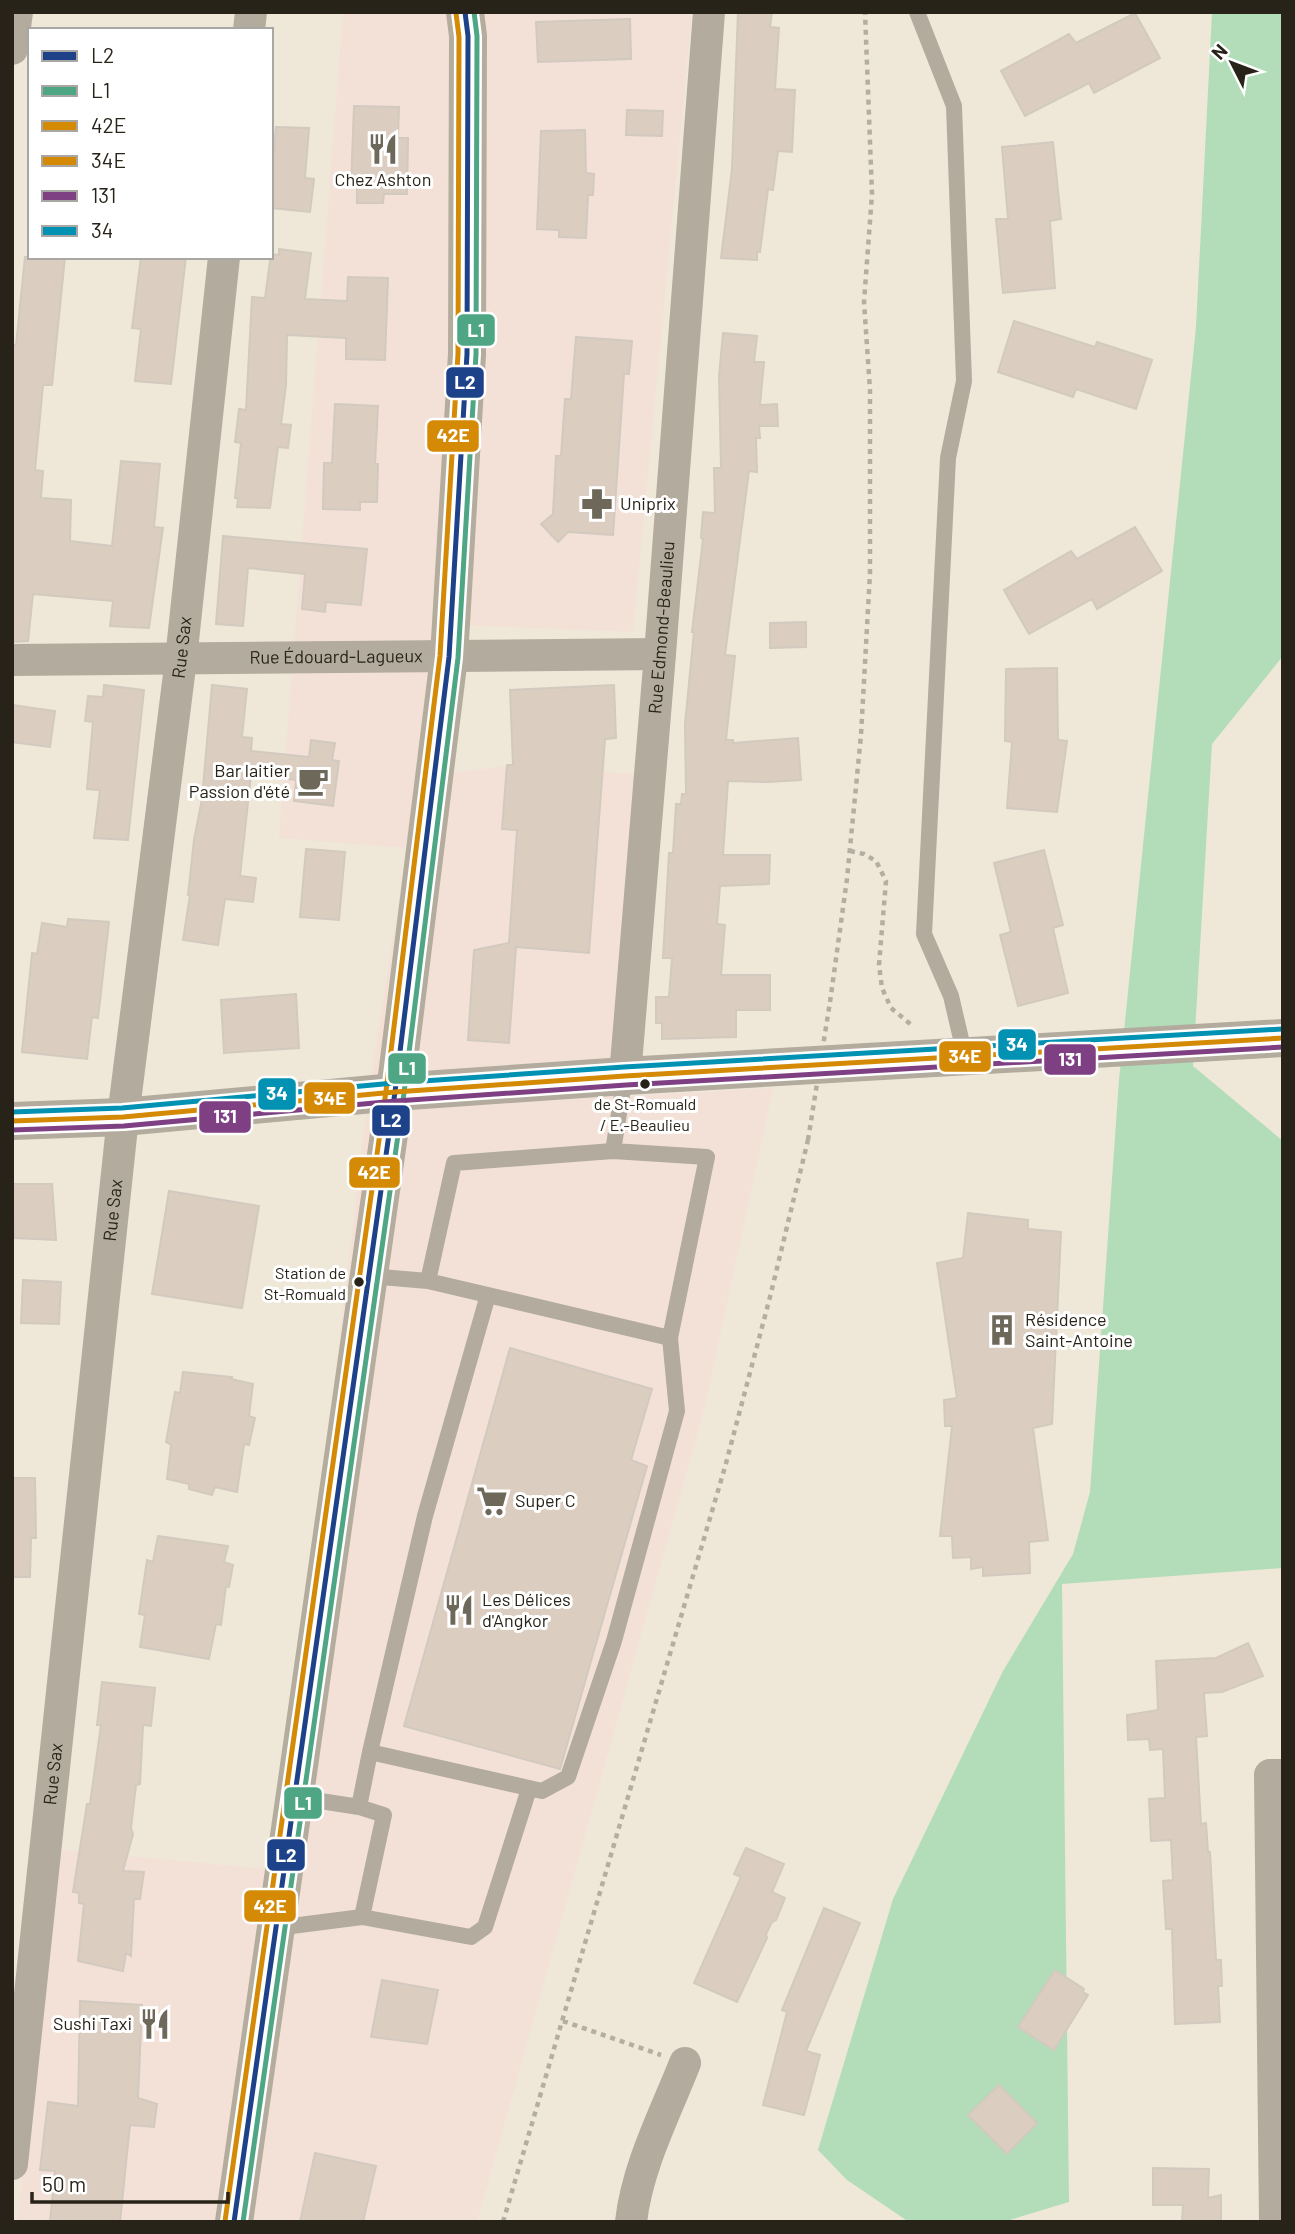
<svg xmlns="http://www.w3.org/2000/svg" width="1295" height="2234" viewBox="0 0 1295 2234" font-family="Barlow,sans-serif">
	<rect width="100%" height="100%" fill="#efe8d8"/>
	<path fill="#f3e1d7" d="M343 12H692L633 632 436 624 428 775 510 766 524 773 603 772 642 775 631 1096 773 1088 705 1406 477 2222H18L50 1849 278 1870 367 1103 407 848 279 838Z"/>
	<path fill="#b2ddb8" d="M1212 12H1283V656L1212 744 1193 1066 1283 1141V1568L1062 1584 1069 2202 1003 2222H909L847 2180 818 2150 893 1899 1003 1671 1073 1554 1090 1492 1119 1080 1196 327Z"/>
	<path fill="#dbcec1" stroke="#d2c9bf" stroke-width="2" d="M738 12H772L770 27 779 28 775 89 795 90 792 152 778 151 773 190 768 189 760 252H757V260L721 258 732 169Z
		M1135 13 1160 58 1094 93 1089 83 1025 116 1001 71 1069 34 1076 43Z
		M630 19 631 59 538 62 536 22Z
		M354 106 399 107 398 138H408L407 194H384L383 203H357V187L351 186Z
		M627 110 663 111 662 136 626 135Z
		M276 127 309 128 305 178 314 179 310 212 271 208V174Z
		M585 130 586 173 594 174 593 195H588L586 238 559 237V230L537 229 541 131Z
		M1053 142 1061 219 1050 221 1055 288 1003 293 996 219H1008L1002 147Z
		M279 249 311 253 305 299 347 301 348 277 388 278 385 360 346 359V338L287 335 286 385 281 424 291 425 288 448 278 447 270 508 237 507 238 498H235L241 443 235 442 239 409 246 410 252 297 265 298 271 254 279 255Z
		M25 257H65L52 385H43L35 470 43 471 41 498 71 500 70 541 112 546 121 461 160 464 154 527 163 528 149 628 110 626 113 601 33 594 28 641 12 642V345H16Z
		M141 257H186L171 384 135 381 141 329 132 328Z
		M1014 321 1095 347 1097 342 1152 360 1136 409 1076 389 1073 397 998 372Z
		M723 333 757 336 754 362H764L760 405 777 404 778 426H759L760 438H756L757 472 749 471 725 655 735 656 726 740H733V743L798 738 801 780 767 782 728 781 723 855H770L769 884 720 886 717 924 725 925 721 975H770V1010H736V1037L662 1039V1023H656V997H669L672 958H663L669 853H673L676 804H681L682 794H686L685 724 694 632H692L703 539 701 538 703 512 715 513 714 468H721L719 376Z
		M576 337 632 341 629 374H624L613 535 568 532 558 542 541 524 553 514 556 456H561L565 399H571Z
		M335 404 378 406 375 464H378L377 502H360V510L323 509 324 463H332Z
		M1135 527 1162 571 1097 609 1092 599 1029 634 1004 590 1071 551 1077 559Z
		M223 536 367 549 361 605 326 602 325 612 302 609 305 574 248 568 243 626 216 624Z
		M806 622V647L770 648V623Z
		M1057 668 1058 740 1067 741 1057 812 1007 808 1012 742 1005 741 1006 669Z
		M104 685 144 690 128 840 94 838 100 790 87 789 93 722 85 721 88 696 103 697Z
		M212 685 247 689 242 737 252 738 251 751 309 757 311 740 335 743 332 760 339 761 333 806 294 801 296 780 251 775 240 876 256 878 253 902 225 899 218 945 183 940 190 895H188L194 840 202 799Z
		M614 685 616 738 605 739 589 953 516 947 509 1043 468 1040 474 950 509 943 517 830 502 829 507 765H513L510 690Z
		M12 705 55 711 50 747 12 742Z
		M306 849 345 852 339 920 300 917Z
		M1044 850 1063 925 1053 928 1068 993 1018 1006 1000 935 1011 932 994 863Z
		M68 919 109 922 98 1018 92 1017 87 1059 22 1052 32 953 37 954 42 923 67 927Z
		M296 994 299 1048 224 1053 221 1000Z
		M12 1184H52L56 1240 14 1238Z
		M169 1191 259 1206 242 1308 152 1294Z
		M968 1213 1028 1220V1229L1061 1232 1052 1424 1033 1428 1048 1540 1029 1542 1030 1573 983 1576V1567L971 1569V1557L953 1558 952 1536H940L952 1426H945L944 1400 957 1398 937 1263 963 1258Z
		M23 1280 61 1282 59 1324 21 1323Z
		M510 1348 652 1389 631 1460 647 1466 560 1769 404 1726Z
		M183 1372 232 1377 231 1379 253 1384 249 1416 255 1418 249 1445 244 1444 237 1492 215 1487 212 1495 189 1489V1484L167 1479 171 1445 166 1442 175 1392 180 1393Z
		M12 1478H35L36 1538H31L30 1577H12Z
		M158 1536 228 1546 224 1562 233 1565 229 1587 226 1586 221 1625 216 1624 209 1659 140 1647 145 1615 139 1614 147 1560 153 1562Z
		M1248 1643 1263 1676 1222 1692 1204 1693 1207 1736 1196 1737 1201 1824 1206 1823 1208 1852H1210L1216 1960H1221L1222 1986H1218L1220 2022 1175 2024 1172 1929H1166L1163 1881 1173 1880 1171 1840 1151 1841 1149 1799 1165 1798 1163 1749 1150 1750 1149 1739 1128 1740 1127 1715 1158 1710 1156 1661 1216 1658Z
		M102 1682 155 1688 151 1726 143 1725 140 1784 136 1785 131 1828 133 1834 123 1871 144 1872 140 1899H134L131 1956 126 1953 123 1971 78 1961 84 1904 79 1903V1893L73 1892 87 1804H90L101 1725H97Z
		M746 1848 784 1864 772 1892 785 1898 776 1920 772 1922 766 1934 767 1938 737 2002 694 1983 741 1877 734 1874Z
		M824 1908 860 1923 806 2051 820 2055 804 2115 763 2105 787 2012 782 2010Z
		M1055 1970 1084 1989 1083 1992 1088 1995 1054 2050 1018 2027Z
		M382 1980 438 1990 427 2044 371 2037Z
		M80 2001 142 2005 138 2098 157 2104 154 2127 130 2125 120 2222H50L55 2171 40 2170 48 2102 78 2106Z
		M999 2085 1037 2123 1007 2154 968 2115Z
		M315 2153 376 2166 363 2222H300Z
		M1153 2168 1209 2169 1208 2198 1221 2195V2222H1182L1183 2205H1153Z"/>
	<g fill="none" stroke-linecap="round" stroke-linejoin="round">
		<path stroke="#b4ada1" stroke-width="4.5" stroke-dasharray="5 5" stroke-linecap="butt" d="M850 851 864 854 876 861 886 881 879 965 882 988 891 1008 914 1027
			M830 1002 847 879 861 735 870 573V390L864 302 872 194 865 12
			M563 2021 661 2055
			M503 2222 725 1467 770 1297 808 1140"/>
		<path stroke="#b2ab9e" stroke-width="16" d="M917 12 954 106 964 381 948 458 924 934 951 996 965 1056
			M369 1276 428 1281 454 1163 613 1151 625 1076
			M428 1281 670 1338 707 1157 613 1151
			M488 1295 425 1516 370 1752 542 1791 568 1777 614 1641 677 1411 670 1338
			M295 1797 359 1807 370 1752
			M362 1917 471 1937 485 1927 529 1789
			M276 1928 362 1917 384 1815 359 1807"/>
		<g stroke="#b2ab9e" stroke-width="32">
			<path d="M249 30 251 12"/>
			<path d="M12 49 17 12"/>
			<path id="s1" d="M12 660 660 654"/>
			<path id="s2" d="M625 1076 660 654 709 12"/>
			<path id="s3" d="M12 2164 123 1117 181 659 224 257"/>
			<path d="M631 2222C637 2167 665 2114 685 2063"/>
			<path d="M1275 2222 1270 1775H1283"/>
		</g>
		<path stroke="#b2ab9e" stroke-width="38" d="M12 1121 123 1117 395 1092 625 1076 1283 1038"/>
		<path stroke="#b4ac9d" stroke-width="38" d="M234 2222 395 1092 449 657 467 354 468 36 465 12"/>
		<path stroke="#b4ada1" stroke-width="4.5" stroke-dasharray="5 5" stroke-linecap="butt" d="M808 1140 830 1002"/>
		<defs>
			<path id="bus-1" d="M234 2222 395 1092 449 657 467 354 468 36 465 12"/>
			<path id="bus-2" d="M243 2222 404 1093 458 658 476 354 477 36 474 12"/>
			<path id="bus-3" d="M225 2221 386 1091 440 656 458 354 459 37 456 13"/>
			<path id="bus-4" d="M12 1121 123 1117 395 1092 625 1076 1283 1038"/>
			<path id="bus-5" d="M12 1130 124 1126 396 1101 626 1085 1283 1047"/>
			<path id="bus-6" d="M12 1112 122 1108 394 1083 624 1067 1282 1029"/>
		</defs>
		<use href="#bus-1" stroke="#fff" stroke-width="10"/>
		<use href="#bus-2" stroke="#fff" stroke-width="10"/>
		<use href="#bus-3" stroke="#fff" stroke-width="10"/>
		<use href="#bus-4" stroke="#fff" stroke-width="10"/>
		<use href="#bus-5" stroke="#fff" stroke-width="10"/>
		<use href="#bus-6" stroke="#fff" stroke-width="10"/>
		<use href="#bus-1" stroke="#1e4289" stroke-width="5"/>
		<use href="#bus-2" stroke="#4ea685" stroke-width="5"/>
		<use href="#bus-3" stroke="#d48a05" stroke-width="5"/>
		<use href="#bus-4" stroke="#d48a05" stroke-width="5"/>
		<use href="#bus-5" stroke="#7e4082" stroke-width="5"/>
		<use href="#bus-6" stroke="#0091b3" stroke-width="5"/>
	</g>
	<defs>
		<symbol id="restaurant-bare" viewBox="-9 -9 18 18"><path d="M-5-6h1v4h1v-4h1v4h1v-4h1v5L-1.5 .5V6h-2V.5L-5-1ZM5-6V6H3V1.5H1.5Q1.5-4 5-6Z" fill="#6e685b" stroke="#fff" stroke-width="2.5" paint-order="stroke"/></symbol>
		<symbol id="pharmacy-bare" viewBox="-9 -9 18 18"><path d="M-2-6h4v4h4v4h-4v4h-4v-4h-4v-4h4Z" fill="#6e685b" stroke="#fff" stroke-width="2.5" paint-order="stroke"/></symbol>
		<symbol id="cafe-bare" viewBox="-9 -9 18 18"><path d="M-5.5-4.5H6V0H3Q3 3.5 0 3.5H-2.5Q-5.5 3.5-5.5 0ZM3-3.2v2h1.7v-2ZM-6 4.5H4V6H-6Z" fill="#6e685b" stroke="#fff" stroke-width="2.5" paint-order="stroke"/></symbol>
		<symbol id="building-bare" viewBox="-9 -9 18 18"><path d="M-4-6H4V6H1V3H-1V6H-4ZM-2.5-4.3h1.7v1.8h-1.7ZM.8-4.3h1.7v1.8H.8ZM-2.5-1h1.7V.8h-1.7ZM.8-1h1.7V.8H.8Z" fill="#6e685b" stroke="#fff" stroke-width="2.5" paint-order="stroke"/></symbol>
		<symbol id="supermarket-bare" viewBox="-9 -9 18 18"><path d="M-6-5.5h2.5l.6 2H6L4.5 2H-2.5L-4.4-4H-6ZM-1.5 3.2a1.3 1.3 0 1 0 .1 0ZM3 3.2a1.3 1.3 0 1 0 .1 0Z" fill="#6e685b" stroke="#fff" stroke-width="2.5" paint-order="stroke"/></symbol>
	</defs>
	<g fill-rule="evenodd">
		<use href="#restaurant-bare" x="361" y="127" width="44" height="44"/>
		<use href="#pharmacy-bare" x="575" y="482" width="44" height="44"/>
		<use href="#cafe-bare" x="291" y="759" width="44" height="44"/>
		<use href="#building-bare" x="980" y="1308" width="44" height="44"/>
		<use href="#supermarket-bare" x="470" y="1479" width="44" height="44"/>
		<use href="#restaurant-bare" x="437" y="1588" width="44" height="44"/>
		<use href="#restaurant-bare" x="133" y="2002" width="44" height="44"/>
	</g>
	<g fill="#282318" stroke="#fff" stroke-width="2.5">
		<circle cx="645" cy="1084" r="6"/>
		<circle cx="359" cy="1282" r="6"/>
	</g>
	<g text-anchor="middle" stroke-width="6" stroke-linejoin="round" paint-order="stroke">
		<g font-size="16" fill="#282318" stroke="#fff">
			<text x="645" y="1110">de St-Romuald<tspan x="645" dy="21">/ E.-Beaulieu</tspan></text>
			<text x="346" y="1279" text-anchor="end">Station de<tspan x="346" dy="21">St-Romuald</tspan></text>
		</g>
		<g font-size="18" fill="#282318" stroke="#fff" text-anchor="start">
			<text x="383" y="186" text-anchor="middle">Chez Ashton</text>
			<text x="620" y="510">Uniprix</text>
			<text x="290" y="777" text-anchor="end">Bar laitier<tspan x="290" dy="21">Passion d'été</tspan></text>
			<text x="1025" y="1326">Résidence<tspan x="1025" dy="21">Saint-Antoine</tspan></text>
			<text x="515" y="1507">Super C</text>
			<text x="482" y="1606">Les Délices<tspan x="482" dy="21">d'Angkor</tspan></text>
			<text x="132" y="2030" text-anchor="end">Sushi Taxi</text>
		</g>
		<g font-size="18" fill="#282318" stroke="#fff">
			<text dy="6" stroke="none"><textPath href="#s2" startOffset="450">Rue Edmond-Beaulieu</textPath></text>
			<text dy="6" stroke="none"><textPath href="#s3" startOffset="1526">Rue Sax</textPath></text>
			<text dy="6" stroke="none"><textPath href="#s1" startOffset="324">Rue Édouard-Lagueux</textPath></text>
			<text dy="6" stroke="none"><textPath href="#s3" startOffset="959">Rue Sax</textPath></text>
			<text dy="6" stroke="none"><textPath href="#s3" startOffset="392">Rue Sax</textPath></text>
		</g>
	</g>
	<g stroke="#fff" stroke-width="2.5">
		<rect x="456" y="313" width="40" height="34" rx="7" fill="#4ea685"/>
		<rect x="445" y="366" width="40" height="33" rx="7" fill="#1e4289"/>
		<rect x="426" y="419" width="54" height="34" rx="7" fill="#d48a05"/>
		<rect x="997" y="1028" width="40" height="33" rx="7" fill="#0091b3"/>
		<rect x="938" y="1040" width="54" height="33" rx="7" fill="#d48a05"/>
		<rect x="1043" y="1043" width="54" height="33" rx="7" fill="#7e4082"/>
		<rect x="387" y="1052" width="40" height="33" rx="7" fill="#4ea685"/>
		<rect x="257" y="1077" width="40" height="34" rx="7" fill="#0091b3"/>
		<rect x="303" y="1081" width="53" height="34" rx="7" fill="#d48a05"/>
		<rect x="198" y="1100" width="54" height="34" rx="7" fill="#7e4082"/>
		<rect x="371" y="1104" width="40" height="33" rx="7" fill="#1e4289"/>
		<rect x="348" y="1156" width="53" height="33" rx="7" fill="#d48a05"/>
		<rect x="283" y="1786" width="40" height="34" rx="7" fill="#4ea685"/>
		<rect x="266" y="1838" width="40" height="34" rx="7" fill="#1e4289"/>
		<rect x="243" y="1889" width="54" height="34" rx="7" fill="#d48a05"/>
	</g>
	<g font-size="19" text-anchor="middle" font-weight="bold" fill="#fff">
		<text x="476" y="337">L1</text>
		<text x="465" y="389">L2</text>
		<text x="453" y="442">42E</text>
		<text x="1017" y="1051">34</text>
		<text x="965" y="1063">34E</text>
		<text x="1070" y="1066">131</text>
		<text x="407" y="1075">L1</text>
		<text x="277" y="1100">34</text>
		<text x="330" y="1105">34E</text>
		<text x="225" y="1123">131</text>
		<text x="391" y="1127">L2</text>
		<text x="374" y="1179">42E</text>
		<text x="303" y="1810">L1</text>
		<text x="286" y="1862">L2</text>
		<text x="270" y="1913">42E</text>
	</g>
	<rect width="1295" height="2234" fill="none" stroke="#282318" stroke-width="28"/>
	<rect x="28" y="28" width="245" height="231" fill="#ffffff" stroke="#a9a7a3" stroke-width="2"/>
	<rect x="42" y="51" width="35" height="10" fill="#1e4289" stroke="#a9a7a3" stroke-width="2"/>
	<text x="91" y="63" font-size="21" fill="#282318">L2</text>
	<rect x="42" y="86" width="35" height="10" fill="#4ea685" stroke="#a9a7a3" stroke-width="2"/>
	<text x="91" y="98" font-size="21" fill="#282318">L1</text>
	<rect x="42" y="121" width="35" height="10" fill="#d48a05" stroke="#a9a7a3" stroke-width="2"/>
	<text x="91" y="133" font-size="21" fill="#282318">42E</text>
	<rect x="42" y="156" width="35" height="10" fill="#d48a05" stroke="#a9a7a3" stroke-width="2"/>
	<text x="91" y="168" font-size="21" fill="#282318">34E</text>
	<rect x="42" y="191" width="35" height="10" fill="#7e4082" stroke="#a9a7a3" stroke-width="2"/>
	<text x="91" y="203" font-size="21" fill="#282318">131</text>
	<rect x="42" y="226" width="35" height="10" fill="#0091b3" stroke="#a9a7a3" stroke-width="2"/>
	<text x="91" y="238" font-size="21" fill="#282318">34</text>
	<g transform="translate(1232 63) rotate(312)" stroke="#ffffff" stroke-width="5" paint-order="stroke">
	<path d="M0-5L12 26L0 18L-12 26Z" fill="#282318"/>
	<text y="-10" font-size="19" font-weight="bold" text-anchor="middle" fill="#282318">N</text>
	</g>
	<path d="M32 2192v10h196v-10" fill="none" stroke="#282318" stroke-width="3.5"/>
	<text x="42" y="2192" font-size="21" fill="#282318" stroke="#ffffff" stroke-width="5" paint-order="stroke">50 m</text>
</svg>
